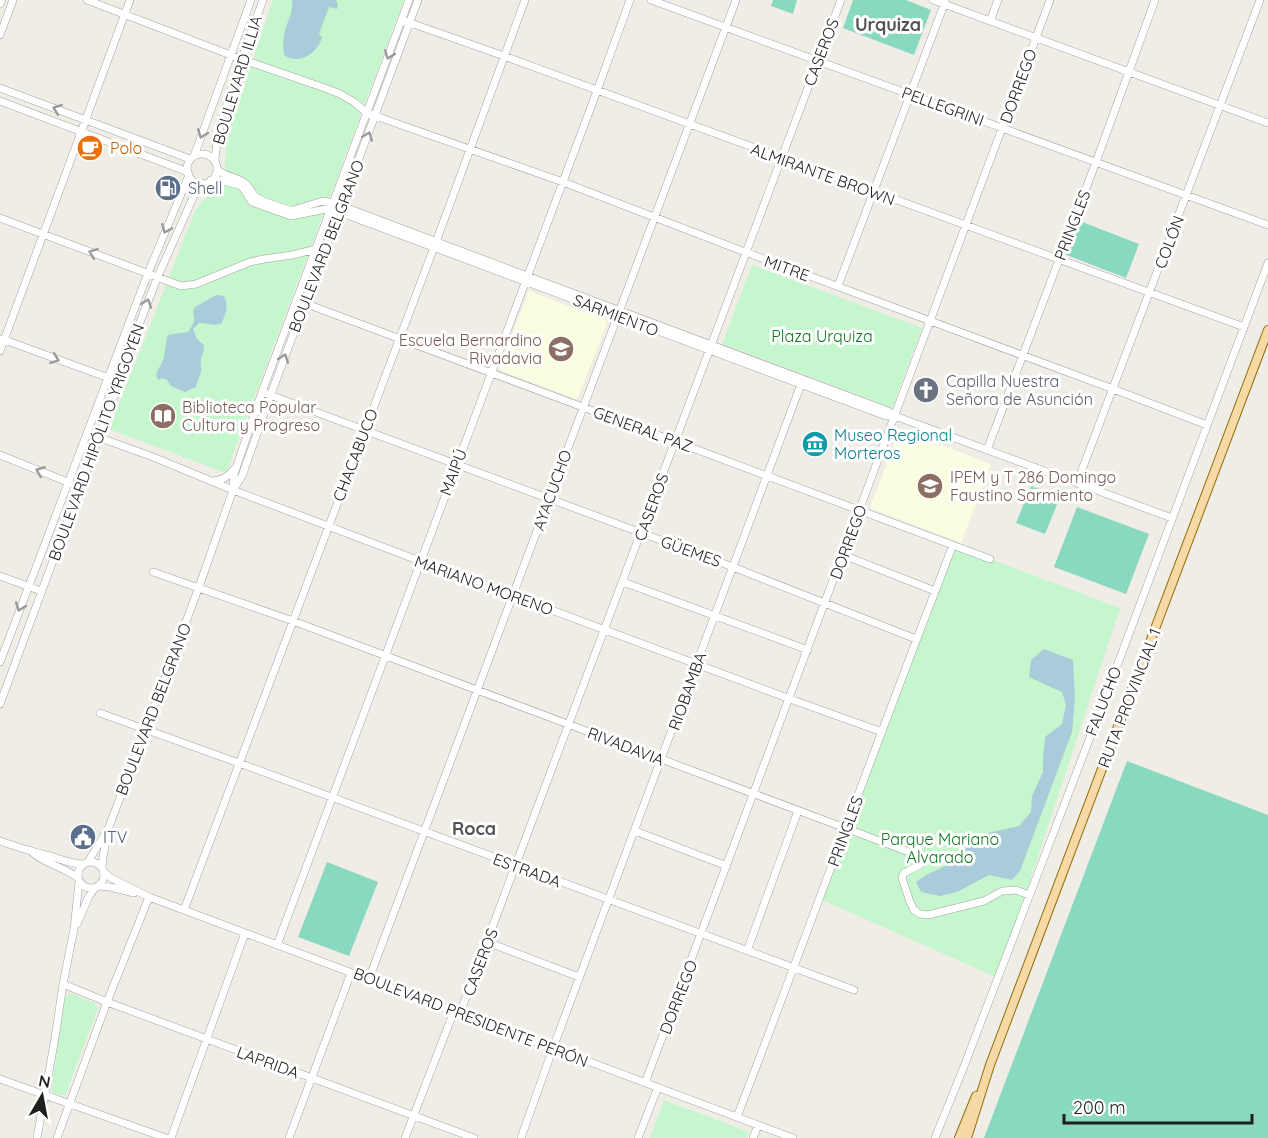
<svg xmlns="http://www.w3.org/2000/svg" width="1268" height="1138" viewBox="0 0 1268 1138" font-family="Quicksand,sans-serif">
	<rect width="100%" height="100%" fill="#efede6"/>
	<path fill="#fbfde1" d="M529 291 605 320 607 323 578 397 576 399 502 371 499 368Z
		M900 429 991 464 961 543 870 508Z"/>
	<path fill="#c6f6cd" d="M273 0H404L226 473 109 429 196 209 225 178 226 140Z
		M752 265 922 328 892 408 722 344Z
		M953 545 1120 608 998 978 820 899Z
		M70 993 95 1003 98 1008 65 1096 51 1092 65 997Z
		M664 1100 749 1132 746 1138H650Z"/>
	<path fill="#89d9c0" d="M773 0H797L793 14 771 6Z
		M853 0H906L931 10 914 55 843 28Z
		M1077 220 1139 244 1126 278 1064 254Z
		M1031 486 1060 497 1045 534 1016 523Z
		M1077 507 1149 534 1126 594 1054 567Z
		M1127 761 1268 815V1138H984Z
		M327 862 378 882 349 956 298 937Z"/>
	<path fill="#a9cbda" d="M292 0H336L338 5 337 9 329 7 319 34 322 37C318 53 299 66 284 55 283 49 283 41 284 35 286 22 294 13 292 0Z
		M217 295 224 296C229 305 226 315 221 324 213 326 207 323 199 323L193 329 197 339 204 345C204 352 202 354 201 360 200 364 202 368 201 371 200 377 197 381 196 387L185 392 171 386 167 380 163 378 158 380 156 375C158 368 163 363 164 356 169 331 161 336 188 332 193 325 196 321 193 312L195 307C203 303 209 298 217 295Z
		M1044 649 1073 660 1075 697 1072 732 1020 871 1012 880 989 875 957 892 940 896 921 892 916 882 928 874 950 864 960 850 973 846 984 834 1019 826 1031 812 1032 796 1043 772V758L1045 737 1062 724 1066 705 1062 692 1029 677 1031 660Z"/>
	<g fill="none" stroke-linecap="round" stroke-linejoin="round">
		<defs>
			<path id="minor" d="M87 0 241 59 325 88 340 94 354 102 367 113 563 182 745 252 1113 389 1207 425
				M651 0 1268 225
				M933 0 1268 123
				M0 4 2 0
				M402 20 504 56 1244 327
				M990 21 998 0
				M0 35 13 0
				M0 88 190 159
				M0 101 188 172
				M187 169a15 15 0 1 1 30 0a15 15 0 1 1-30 0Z
				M194 156 251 0
				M215 161C216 139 222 119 229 97 239 65 251 33 263 0
				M217 169C224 177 235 176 243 182 249 185 251 193 256 197 265 203 279 206 289 210H293L323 201 334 203 527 276 888 411 895 416
				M211 180H220L239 185 243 188 252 202 291 216 326 209 339 212 886 416H895L1172 518
				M0 218 181 286 196 284 250 262 264 259 292 255 317 249
				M838 286 945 2
				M296 300 990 559
				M2 339 117 381
				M0 351 130 0
				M262 392 733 567 916 639
				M87 433 153 457 233 490 420 561 790 699 882 732
				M987 450 1096 162 1155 0
				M0 455 80 487
				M213 481C222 480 227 478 233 470
				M1077 483 1260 0
				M233 488 234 474 262 392 409 0
				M843 555 935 591
				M153 572 293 621 917 855 923 858 924 860 920 865 904 873 902 878 910 902 914 910 920 914 928 915 984 901 1002 891 1016 890 1029 895
				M0 576 41 591
				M623 582 808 650
				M0 662 148 273 189 175
				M0 704 117 388V381L158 276 196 191 202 183
				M100 713 239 763 854 990
				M635 831 727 866
				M0 841C14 846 27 850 42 854 57 857 68 864 84 864
				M32 852C46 865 63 866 78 878
				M78 875a13 13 0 1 1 26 0a13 13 0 1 1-26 0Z
				M88 862 109 827 199 587 233 490 242 476 271 394 418 0
				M102 868 103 857 107 835
				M104 872 111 878 149 897 793 1138
				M99 886 110 887 134 893
				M184 910 436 242 525 0
				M77 924 89 896 95 888
				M487 942 579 977
				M277 945 597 91 630 0
				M747 951 798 811
				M369 979 736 0
				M63 984 107 1002 474 1138
				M460 1013C590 676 711 337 841 0
				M0 1079 166 1138
				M645 1083 1050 0
				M737 1117C810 927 879 735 953 545
				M37 1138 55 1038 63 984 74 929 79 882
				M57 1138 107 1002 149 897
				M171 1138 245 933
				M289 1138 351 973
				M405 1138 454 1011
				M521 1138 553 1048 803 379
				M638 1138 658 1087
				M753 1138 758 1125
				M935 1138 963 1069 1099 714 1268 263"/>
			<path id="major" d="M959 1138 976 1096
				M967 1138 990 1065 1268 330"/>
		</defs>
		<use href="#minor" stroke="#a3a3a3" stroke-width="8"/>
		<use href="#major" stroke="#906e0a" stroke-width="10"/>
		<use href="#minor" stroke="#fff" stroke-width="7"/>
		<use href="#major" stroke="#f6d9a4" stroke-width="8"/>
	</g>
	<defs><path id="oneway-chevron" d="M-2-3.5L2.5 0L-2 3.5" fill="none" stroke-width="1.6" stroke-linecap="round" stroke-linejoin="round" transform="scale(1.5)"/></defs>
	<g stroke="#9a9a9a">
		<use href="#oneway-chevron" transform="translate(389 55) rotate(111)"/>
		<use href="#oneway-chevron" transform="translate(57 109) rotate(-160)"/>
		<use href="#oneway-chevron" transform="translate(202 134) rotate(111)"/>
		<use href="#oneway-chevron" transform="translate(368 136) rotate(-69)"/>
		<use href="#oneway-chevron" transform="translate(166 229) rotate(113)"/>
		<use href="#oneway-chevron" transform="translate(93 253) rotate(-160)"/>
		<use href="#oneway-chevron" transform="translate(147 303) rotate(-69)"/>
		<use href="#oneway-chevron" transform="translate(284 358) rotate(-70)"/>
		<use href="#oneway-chevron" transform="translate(55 359) rotate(20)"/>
		<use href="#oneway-chevron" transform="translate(40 471) rotate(-158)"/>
		<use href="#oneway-chevron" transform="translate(20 607) rotate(110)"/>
	</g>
	<defs>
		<symbol id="cafe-disc" viewBox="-11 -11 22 22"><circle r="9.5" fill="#e8710a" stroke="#fff"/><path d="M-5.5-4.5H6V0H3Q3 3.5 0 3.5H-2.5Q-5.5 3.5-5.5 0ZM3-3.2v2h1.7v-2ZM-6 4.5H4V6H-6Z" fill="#fff"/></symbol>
		<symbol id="fuel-disc" viewBox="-11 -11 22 22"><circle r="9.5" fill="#5c6f8a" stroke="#fff"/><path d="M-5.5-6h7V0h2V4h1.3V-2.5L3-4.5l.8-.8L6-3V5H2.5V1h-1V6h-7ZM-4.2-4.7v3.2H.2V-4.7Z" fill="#fff"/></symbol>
		<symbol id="school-disc" viewBox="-11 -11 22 22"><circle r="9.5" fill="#8d6e63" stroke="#fff"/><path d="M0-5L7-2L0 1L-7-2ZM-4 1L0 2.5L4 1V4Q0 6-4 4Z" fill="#fff"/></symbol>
		<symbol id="church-disc" viewBox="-11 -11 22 22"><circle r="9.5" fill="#6b7280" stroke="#fff"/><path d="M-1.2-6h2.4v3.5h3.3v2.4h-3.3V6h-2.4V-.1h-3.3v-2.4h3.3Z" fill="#fff"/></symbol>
		<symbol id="library-disc" viewBox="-11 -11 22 22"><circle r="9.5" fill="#8d6e63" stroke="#fff"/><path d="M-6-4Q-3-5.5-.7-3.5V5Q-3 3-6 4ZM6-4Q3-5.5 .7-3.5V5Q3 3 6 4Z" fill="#fff"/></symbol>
		<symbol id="museum-disc" viewBox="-11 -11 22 22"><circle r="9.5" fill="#0f9aa8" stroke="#fff"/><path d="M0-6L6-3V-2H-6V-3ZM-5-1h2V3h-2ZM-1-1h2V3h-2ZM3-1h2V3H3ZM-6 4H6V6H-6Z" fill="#fff"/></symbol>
		<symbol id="civic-disc" viewBox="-11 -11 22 22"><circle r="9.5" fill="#5c6f8a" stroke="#fff"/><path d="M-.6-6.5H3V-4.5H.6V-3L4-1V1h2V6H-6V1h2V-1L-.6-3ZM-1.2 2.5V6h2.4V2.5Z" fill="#fff"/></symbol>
	</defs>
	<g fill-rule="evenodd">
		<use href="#cafe-disc" x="75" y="133" width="30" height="30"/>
		<use href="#fuel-disc" x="153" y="173" width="30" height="30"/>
		<use href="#school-disc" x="546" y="334" width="30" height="30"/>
		<use href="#church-disc" x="911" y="375" width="30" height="30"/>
		<use href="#library-disc" x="148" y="401" width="30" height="30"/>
		<use href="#museum-disc" x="800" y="429" width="30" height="30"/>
		<use href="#school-disc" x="915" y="471" width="30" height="30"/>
		<use href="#civic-disc" x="68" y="822" width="30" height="30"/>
	</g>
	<g text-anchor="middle" stroke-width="6" stroke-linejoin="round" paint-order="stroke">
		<g font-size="16" fill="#1f1f1f" stroke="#fff">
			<text transform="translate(821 52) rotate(-69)" y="6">CASEROS</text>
			<text transform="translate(237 80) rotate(-73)" y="6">BOULEVARD ILLIA</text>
			<text transform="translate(1018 86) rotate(-70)" y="6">DORREGO</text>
			<text transform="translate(943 106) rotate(20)" y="6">PELLEGRINI</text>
			<text transform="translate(823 174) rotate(20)" y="6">ALMIRANTE BROWN</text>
			<text transform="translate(1072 225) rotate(-69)" y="6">PRINGLES</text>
			<text transform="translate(1169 242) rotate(-69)" y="6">COLÓN</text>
			<text transform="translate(326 246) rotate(-69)" y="6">BOULEVARD BELGRANO</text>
			<text transform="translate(787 268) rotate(20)" y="6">MITRE</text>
			<text transform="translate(616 315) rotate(21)" y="6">SARMIENTO</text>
			<text transform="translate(643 429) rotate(20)" y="6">GENERAL PAZ</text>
			<text transform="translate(96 442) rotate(-70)" y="6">BOULEVARD HIPÓLITO YRIGOYEN</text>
			<text transform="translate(355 455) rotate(-69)" y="6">CHACABUCO</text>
			<text transform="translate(453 472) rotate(-69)" y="6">MAIPÚ</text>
			<text transform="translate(552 490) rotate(-70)" y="6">AYACUCHO</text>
			<text transform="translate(651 507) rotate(-70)" y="6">CASEROS</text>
			<text transform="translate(848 542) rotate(-70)" y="6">DORREGO</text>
			<text transform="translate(691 551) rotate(20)" y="6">GÜEMES</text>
			<text transform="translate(484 585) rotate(20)" y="6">MARIANO MORENO</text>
			<text transform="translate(687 691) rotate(-70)" y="6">RIOBAMBA</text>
			<text transform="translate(1129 698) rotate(-69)" y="6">RUTA PROVINCIAL 1</text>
			<text transform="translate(1103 701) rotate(-69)" y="6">FALUCHO</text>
			<text transform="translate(153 709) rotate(-69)" y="6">BOULEVARD BELGRANO</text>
			<text transform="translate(626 746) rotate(21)" y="6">RIVADAVIA</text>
			<text transform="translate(845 831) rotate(-70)" y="6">PRINGLES</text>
			<text transform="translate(527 870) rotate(20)" y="6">ESTRADA</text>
			<text transform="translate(480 962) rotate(-69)" y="6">CASEROS</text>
			<text transform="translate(678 997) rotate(-69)" y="6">DORREGO</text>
			<text transform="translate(471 1017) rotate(21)" y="6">BOULEVARD PRESIDENTE PERÓN</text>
			<text transform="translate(268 1062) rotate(20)" y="6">LAPRIDA</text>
		</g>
		<g font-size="16" fill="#c56008" stroke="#fff" text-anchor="start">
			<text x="110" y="154">Polo</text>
		</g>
		<g font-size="16" fill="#4e5e75" stroke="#fff" text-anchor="start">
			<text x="188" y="194">Shell</text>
			<text x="103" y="843">ITV</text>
		</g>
		<g font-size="16" fill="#137723" stroke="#fff">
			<text x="822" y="342">Plaza Urquiza</text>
			<text x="940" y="845">Parque Mariano<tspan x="940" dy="18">Alvarado</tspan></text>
		</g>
		<g font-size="16" fill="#785e54" stroke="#fff" text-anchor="start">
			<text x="542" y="346" text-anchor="end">Escuela Bernardino<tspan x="542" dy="18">Rivadavia</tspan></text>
			<text x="182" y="413">Biblioteca Popular<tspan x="182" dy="18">Cultura y Progreso</tspan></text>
			<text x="950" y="483">IPEM y T 286 Domingo<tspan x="950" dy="18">Faustino Sarmiento</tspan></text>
		</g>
		<g font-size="16" fill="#5b616d" stroke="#fff" text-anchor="start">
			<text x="946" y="387">Capilla Nuestra<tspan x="946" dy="18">Señora de Asunción</tspan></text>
		</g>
		<g font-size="16" fill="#0d838f" stroke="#fff" text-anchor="start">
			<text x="834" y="441">Museo Regional<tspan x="834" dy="18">Morteros</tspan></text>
		</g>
		<g font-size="18" font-weight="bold" fill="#525252" stroke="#fff">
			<text x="888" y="31">Urquiza</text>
			<text x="474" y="835">Roca</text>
		</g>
	</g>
	<g transform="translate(42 1096) rotate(10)" stroke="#ffffff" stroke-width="4.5" paint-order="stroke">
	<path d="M0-4.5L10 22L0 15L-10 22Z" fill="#1f1f1f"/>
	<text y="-9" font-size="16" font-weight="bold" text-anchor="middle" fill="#1f1f1f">N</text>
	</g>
	<path d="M1064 1114v9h188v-9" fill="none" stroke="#1f1f1f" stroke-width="3"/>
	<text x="1073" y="1114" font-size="18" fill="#1f1f1f" stroke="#ffffff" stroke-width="4.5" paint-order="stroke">200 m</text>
</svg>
